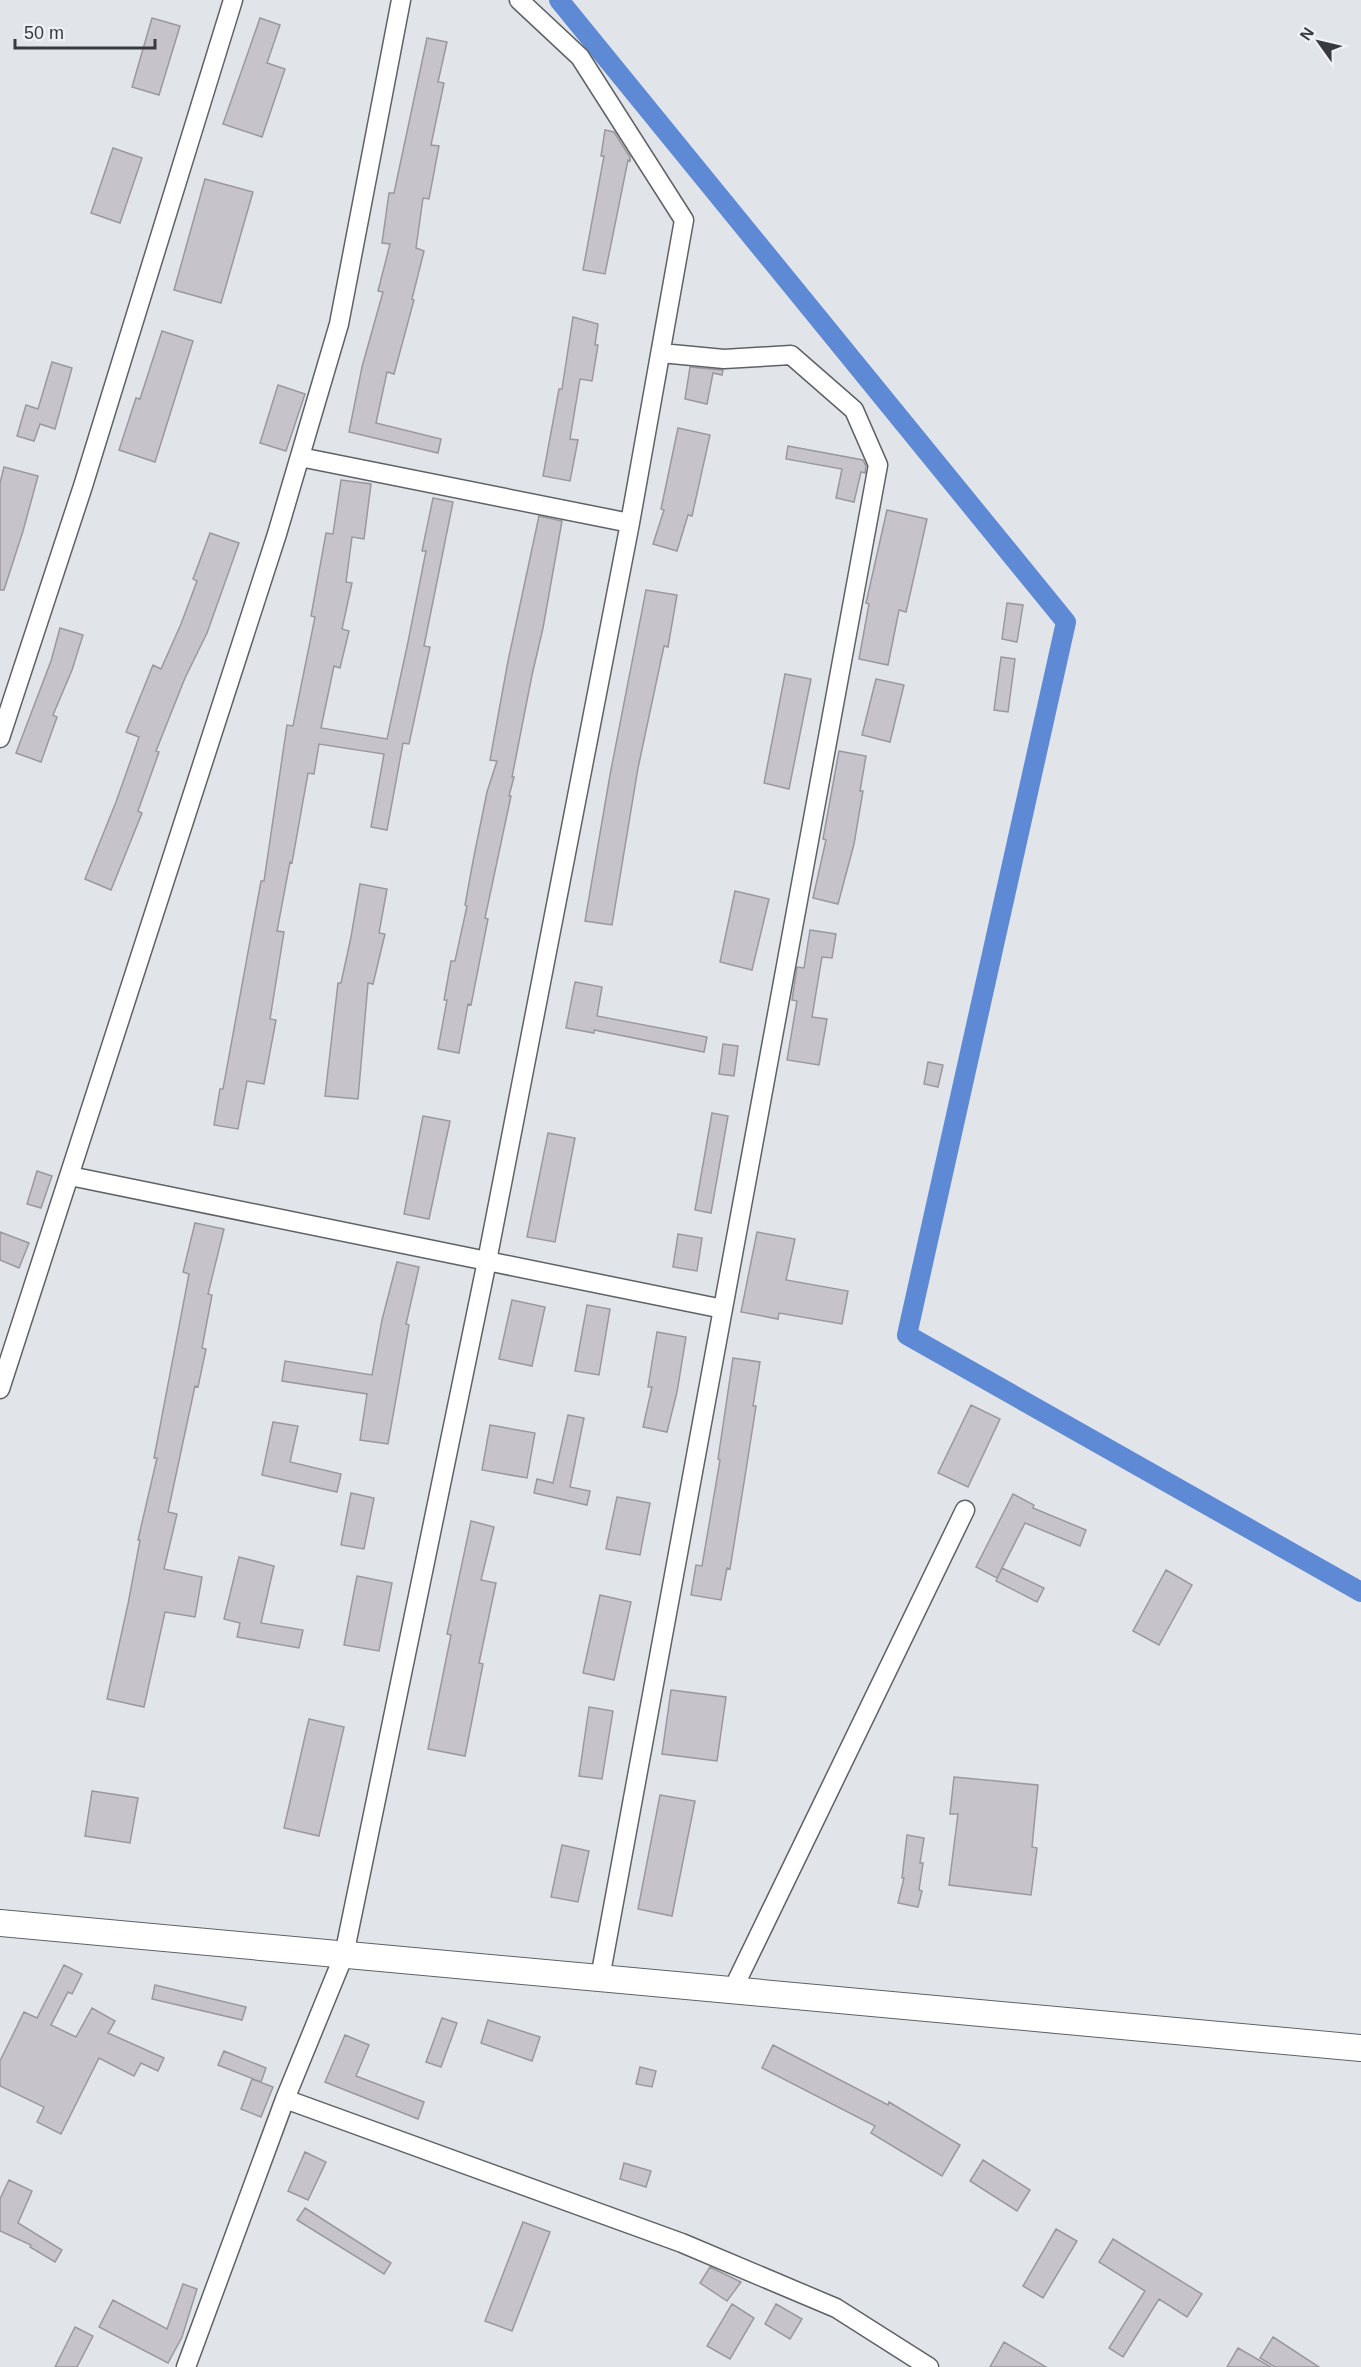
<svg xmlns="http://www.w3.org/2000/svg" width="1361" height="2367" viewBox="0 0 1361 2367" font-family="Arial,sans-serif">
	<rect width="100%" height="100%" fill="#e1e5ea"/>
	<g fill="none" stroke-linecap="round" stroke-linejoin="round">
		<path stroke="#5e89d5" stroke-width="20" d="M559 0 1066 622 907 1335 1361 1592"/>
	</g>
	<path fill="#c6c4ca" stroke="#9a989e" stroke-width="1.5" d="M152 18 180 26 159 95 132 87Z
		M260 18 280 25 267 63 285 69 262 137 223 124Z
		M427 38 447 42 438 82 444 83 431 145 439 146 429 199 423 198 416 248 424 251 412 299 414 300 394 374 387 372 376 423 441 439 438 453 349 432 362 367 383 292 378 291 390 244 382 243 389 193H394Z
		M605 130 614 132 630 157V161L628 160 605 274 583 270 604 156H601Z
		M113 148 142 158 120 223 91 213Z
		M205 179 253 192 221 303 174 290Z
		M573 317 598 324 595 345H598L592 381 580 379 570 439 578 440 570 481 543 476 559 389H562Z
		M162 331 193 341 155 462 119 450 136 398 140 399Z
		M52 362 72 368 55 429 40 424 34 441 17 436 26 405 38 409Z
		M690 367 723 370 722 375 713 373 707 404 685 399Z
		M278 385 305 394 286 451 260 443Z
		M678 428 710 435 692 516 688 515 677 551 653 544 664 510 661 509Z
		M788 446 863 460 866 466 865 473 861 472 854 502 836 498 842 469 786 459Z
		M4 467 38 476 23 531 4 590H0V483Z
		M341 480 371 484 364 539 352 537 346 582 352 583 342 629 349 631 340 668 334 666 321 728 387 739 408 642 426 551H422L433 498 453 502 424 646 430 647 409 744 403 743 387 830 371 827 384 754 319 744 314 774 308 773 292 863 290 862 277 931 284 932 270 1019 276 1020 264 1084 247 1081 238 1129 214 1125 220 1089H223L261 881H264L287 725 293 726 315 617 311 616 326 533 333 534Z
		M887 510 927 519 906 612 899 610 888 665 859 659 869 604 866 603Z
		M539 516 562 521 543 628 532 675 512 777H514L509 796H511L485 918 488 919 471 1005 468 1004 459 1053 438 1049 447 1000H444L451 961H455L467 906 465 905 474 856 487 792 497 761 490 760 508 661Z
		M210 533 239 543 207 633 185 678 156 751 159 752 138 811 142 813 111 890 85 879 116 802 139 737 126 732 153 665 161 669 181 624 197 581 193 579Z
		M646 590 677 595 668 647 664 646 638 768 612 925 585 921 610 775Z
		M1007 603 1023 605 1017 642 1002 639Z
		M60 628 83 635 72 670 53 715 57 717 41 762 16 753 51 661Z
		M1001 657 1015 659 1008 712 994 710Z
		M785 674 811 679 789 789 764 783Z
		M876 679 904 685 890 742 862 735Z
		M839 751 866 756 860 791H863L854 844 838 904 813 898 826 840 823 839Z
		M360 884 387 889 379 933 385 934 373 984 368 983 358 1099 325 1096 338 983H341L351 937Z
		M735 891 769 899 752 970 720 962Z
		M810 930 836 934 832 958 822 957 812 1017 827 1019 819 1065 787 1060 797 1001 792 1000 797 967 804 968Z
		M575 982 602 987 597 1016 707 1037 704 1052 594 1030V1033L566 1028Z
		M723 1044 738 1046 734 1076 719 1074Z
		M928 1062 943 1065 938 1087 924 1084Z
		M712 1113 728 1116 711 1213 695 1210Z
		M423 1116 450 1121 429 1219 404 1214Z
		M548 1133 575 1138 555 1242 527 1237Z
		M37 1171 52 1176 41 1208 27 1204Z
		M195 1223 224 1229 208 1294 212 1295 202 1348 206 1349 198 1387 195 1386 168 1512 177 1514 164 1569 202 1577 195 1617 165 1612 144 1707 107 1699 128 1604 140 1540H138L157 1458H154L189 1274 183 1272Z
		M0 1232 29 1243 19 1268 0 1260Z
		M757 1232 795 1239 786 1280 848 1291 842 1324 779 1313 778 1319 741 1312Z
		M678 1234 702 1238 697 1271 673 1267Z
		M397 1262 419 1267 406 1324 409 1325 388 1444 360 1440 367 1394 282 1381 285 1361 372 1375 382 1320Z
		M512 1300 545 1307 532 1366 499 1359Z
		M587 1305 610 1309 599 1375 575 1371Z
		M657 1332 686 1337 677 1392 667 1432 643 1427 652 1387H648Z
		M733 1358 760 1362 753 1406H756L746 1470 730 1569 727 1568 721 1600 691 1595 696 1565 702 1566 720 1460 718 1459Z
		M971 1405 1000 1419 968 1487 938 1473Z
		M568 1415 584 1418 570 1487 590 1491 587 1505 534 1493 537 1479 553 1483Z
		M273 1422 298 1426 290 1462 341 1474 337 1492 262 1475Z
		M490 1425 535 1433 527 1478 482 1470Z
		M351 1493 374 1498 364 1549 341 1545Z
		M1013 1494 1034 1505 1033 1508 1086 1530 1080 1546 1025 1523 997 1578 976 1567Z
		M617 1497 650 1503 640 1555 606 1549Z
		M471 1521 494 1527 481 1580 496 1583 479 1663 483 1664 465 1756 428 1749 451 1635 447 1634Z
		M239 1557 274 1566 261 1623 303 1630 299 1648 237 1637 240 1623 224 1619Z
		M1002 1568 1044 1588 1037 1602 996 1581Z
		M1166 1570 1192 1585 1159 1645 1133 1631Z
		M357 1576 392 1583 379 1651 344 1645Z
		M600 1595 631 1602 614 1680 583 1673Z
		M671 1690 726 1697 717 1761 662 1754Z
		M589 1707 613 1711 602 1779 579 1776Z
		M309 1719 344 1727 319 1836 284 1828Z
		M954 1777 1038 1785 1032 1847 1037 1848 1031 1895 949 1885 958 1814H950Z
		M92 1791 138 1798 130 1843 85 1836Z
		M660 1795 695 1801 672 1916 638 1909Z
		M907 1835 924 1838 920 1863H923L919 1890 922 1891 918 1907 898 1903 904 1878H902Z
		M562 1845 589 1851 578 1902 551 1897Z
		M64 1965 82 1974 72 1994 68 1992 51 2025 76 2037 92 2008 115 2021 108 2033 164 2058 158 2071 141 2063 134 2076 99 2058 61 2134 37 2122 44 2107 0 2086V2061L24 2012 37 2018Z
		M155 1985 246 2007 242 2020 152 1999Z
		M442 2018 457 2023 441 2067 426 2062Z
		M488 2020 540 2037 532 2061 481 2043Z
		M345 2035 369 2045 356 2076 424 2102 418 2119 325 2082Z
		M773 2045 888 2105 889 2102 960 2145 942 2176 871 2133 875 2126 762 2068Z
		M224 2051 266 2068 261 2082 218 2065Z
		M640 2067 656 2071 652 2087 636 2084Z
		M252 2079 273 2087 261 2117 241 2109Z
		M305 2152 326 2162 308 2200 288 2191Z
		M983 2160 1030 2190 1017 2211 970 2181Z
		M624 2163 651 2171 646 2187 620 2179Z
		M9 2180 32 2191 18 2223 62 2250 55 2262 30 2247 31 2245 0 2231V2199Z
		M305 2208 391 2263 384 2274 297 2220Z
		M523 2222 550 2232 512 2331 485 2321Z
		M1056 2229 1077 2241 1043 2298 1023 2286Z
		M1113 2239 1202 2294 1187 2317 1159 2299 1123 2357 1109 2348 1145 2291 1099 2262Z
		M710 2267 741 2282 727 2301 700 2283Z
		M183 2284 197 2289 182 2337 168 2363 99 2327 113 2300 167 2329Z
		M732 2304 754 2318 730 2359 707 2346Z
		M776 2304 802 2319 790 2339 765 2324Z
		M75 2327 93 2336 77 2367H55Z
		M1273 2337 1319 2367H1275L1260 2358Z
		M1004 2342 1046 2367H990Z
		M1238 2348 1271 2367H1227Z"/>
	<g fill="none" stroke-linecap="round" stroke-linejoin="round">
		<defs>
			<path id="street" d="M300 457 630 523 684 220 580 57 519 0
				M0 738 83 486 233 0
				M70 1176 487 1261 630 523
				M0 1389 277 534 339 324 401 0
				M600 1978 878 465 854 410 791 355 724 359 661 353
				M732 1991 965 1510
				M285 2099 344 1955 487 1261 723 1309
				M186 2367 285 2099 682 2243 836 2308 929 2367"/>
			<path id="secondary" d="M0 1923 1361 2048"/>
		</defs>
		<use href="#street" stroke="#5e6266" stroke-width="21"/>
		<use href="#secondary" stroke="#5e6266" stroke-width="28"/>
		<use href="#street" stroke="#fff" stroke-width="18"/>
		<use href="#secondary" stroke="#fff" stroke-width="26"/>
	</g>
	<g transform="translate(1319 42) rotate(304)" stroke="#eef2f7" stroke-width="4.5" paint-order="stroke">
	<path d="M0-4.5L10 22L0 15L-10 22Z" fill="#393a3d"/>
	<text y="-9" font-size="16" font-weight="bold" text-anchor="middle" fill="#393a3d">N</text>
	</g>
	<path d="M15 39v9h140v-9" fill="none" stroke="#393a3d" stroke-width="3"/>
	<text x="24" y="39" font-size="18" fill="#393a3d" stroke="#eef2f7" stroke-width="4.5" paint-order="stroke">50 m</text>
</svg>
